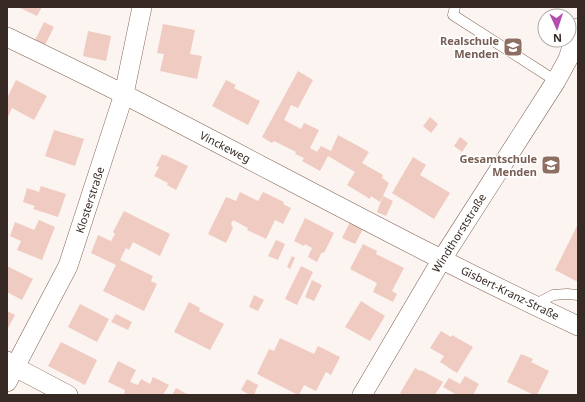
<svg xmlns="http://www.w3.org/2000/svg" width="585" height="402" viewBox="0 0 585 402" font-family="'Noto Sans',sans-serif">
	<rect width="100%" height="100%" fill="#fbf4f0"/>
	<path fill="#f0cbc1" d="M18 7H42L37 16Z
		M44 22 54 27 45 45 35 40Z
		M163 24 195 30 190 54 202 56 197 79 160 71 164 54 157 53Z
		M88 31 111 36 106 61 83 56Z
		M298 71 313 80 298 108 291 105 284 120 301 129 304 123 319 130 310 148 317 152 321 146 331 151 338 135 369 152 362 163 383 175 382 178 389 183 380 202 371 196 370 199 347 185 355 172 328 156 320 171 302 161 304 158 295 154 296 152 274 141 272 143 262 137Z
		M16 80 47 96 34 120 12 108 7 119V98Z
		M226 80 236 85 234 88 260 101 248 125 212 106Z
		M430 117 438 124 431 133 423 126Z
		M54 130 84 139 75 166 45 156Z
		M460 137 468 143 462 152 454 146Z
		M162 154 165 156V155L188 166 176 190 167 185 168 183 154 176 159 167 156 166Z
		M413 157 426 165 420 175 450 193 434 219 392 193Z
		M41 186 66 194 58 217 33 209 35 206 23 202 27 188 39 192Z
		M240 192 258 201 263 192 284 202 283 204 291 208 283 224 275 220 266 239 247 230 248 228 233 220 231 224 233 228 226 243 208 234 226 197 236 201Z
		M383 196 393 201 386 216 377 212Z
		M124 211 170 234 160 256 133 242 129 250 126 248 120 260 153 276 151 281 157 284 144 311 103 291 116 265 91 253 98 235 121 246 111 241 115 234 113 232Z
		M305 218 334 233 324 253 322 252 317 262 308 257 312 248 305 244 304 246 294 241Z
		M39 220 55 227 42 260 17 250 21 241 10 236 15 222 34 230Z
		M350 222 363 229 355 244 342 238Z
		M578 224V282L555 270Z
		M276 240 285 244 278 260 268 256Z
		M363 244 377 251 376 254 404 268 392 291 397 294 393 302 373 292 377 283 350 269Z
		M292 256 295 258 290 269 287 267Z
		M7 266 33 279 22 300 7 292Z
		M301 266 313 272 297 305 285 299Z
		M312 280 322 285 314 301 305 297Z
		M254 295 264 300 258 311 249 307Z
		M361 301 385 316 370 341 345 327Z
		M189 302 200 308 199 311 224 324 210 350 174 332Z
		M80 304 109 319 97 342 68 327Z
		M7 311 15 315 7 330Z
		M116 314 132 322 128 330 111 322Z
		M441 331 451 337 452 335 473 347 457 373 440 362 444 356 430 348Z
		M280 338 314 354 318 346 340 357 331 375 326 372 316 391 304 385 299 395H298L257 374 269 349 274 351Z
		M61 342 97 360 85 385 48 366Z
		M521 354 533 359 531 362 549 371 537 395H534L507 382Z
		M118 361 136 370 130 382 138 385 141 379 150 384 153 377 169 385 163 395H124L125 390 108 382Z
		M415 368 420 371 421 370 443 382 435 395H404L400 393Z
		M465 376 479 384 473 395H457L443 387 449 378 460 384Z
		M247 379 258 385 254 395H250L241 390Z
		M176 388 189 395H172Z"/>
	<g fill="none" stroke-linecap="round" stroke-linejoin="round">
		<defs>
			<path id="service" d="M455 7 453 15 556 81
				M534 305 553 295 567 294 578 295"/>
			<path id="minor" d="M7 37C46 56 86 75 125 95 276 172 424 254 578 326
				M7 361 15 367 68 395
				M7 382 68 266 124 94 142 7
				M362 395 442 259 556 81 568 59 578 28"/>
		</defs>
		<use href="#service" stroke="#806354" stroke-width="11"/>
		<use href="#minor" stroke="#806354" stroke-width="20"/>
		<use href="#service" stroke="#fff" stroke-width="10"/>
		<use href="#minor" stroke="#fff" stroke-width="19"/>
	</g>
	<defs>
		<symbol id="school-square" viewBox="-11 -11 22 22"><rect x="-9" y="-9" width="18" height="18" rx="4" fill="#8d6e63" stroke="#fff"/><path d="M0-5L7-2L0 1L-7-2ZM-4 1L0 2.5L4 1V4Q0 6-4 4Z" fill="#fff"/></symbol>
	</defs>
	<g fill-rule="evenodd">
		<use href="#school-square" x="502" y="36" width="22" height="22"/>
		<use href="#school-square" x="540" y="154" width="22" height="22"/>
	</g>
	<g text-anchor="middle" stroke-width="3.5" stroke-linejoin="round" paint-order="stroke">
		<g font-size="11" font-weight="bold" fill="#785e54" stroke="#fff" text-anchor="end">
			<text x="499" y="45">Realschule<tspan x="499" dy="13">Menden</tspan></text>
			<text x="537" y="163">Gesamtschule<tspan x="537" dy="13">Menden</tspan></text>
		</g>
		<g font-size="11" fill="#372a24" stroke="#fff">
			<text transform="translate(225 147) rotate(27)" y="4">Vinckeweg</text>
			<text transform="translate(90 200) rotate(-72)" y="4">Klosterstraße</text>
			<text transform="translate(459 233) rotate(-58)" y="4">Windthorststraße</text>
			<text transform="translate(510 293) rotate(26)" y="4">Gisbert-Kranz-Straße</text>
		</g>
	</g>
	<rect width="585" height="402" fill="none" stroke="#372a24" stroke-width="16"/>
	<g transform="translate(557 28) rotate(177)"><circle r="19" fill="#ffffff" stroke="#afaaa7"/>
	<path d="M0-3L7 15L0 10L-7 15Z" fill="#b54db0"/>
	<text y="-6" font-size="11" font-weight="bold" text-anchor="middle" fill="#372a24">N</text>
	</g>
</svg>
